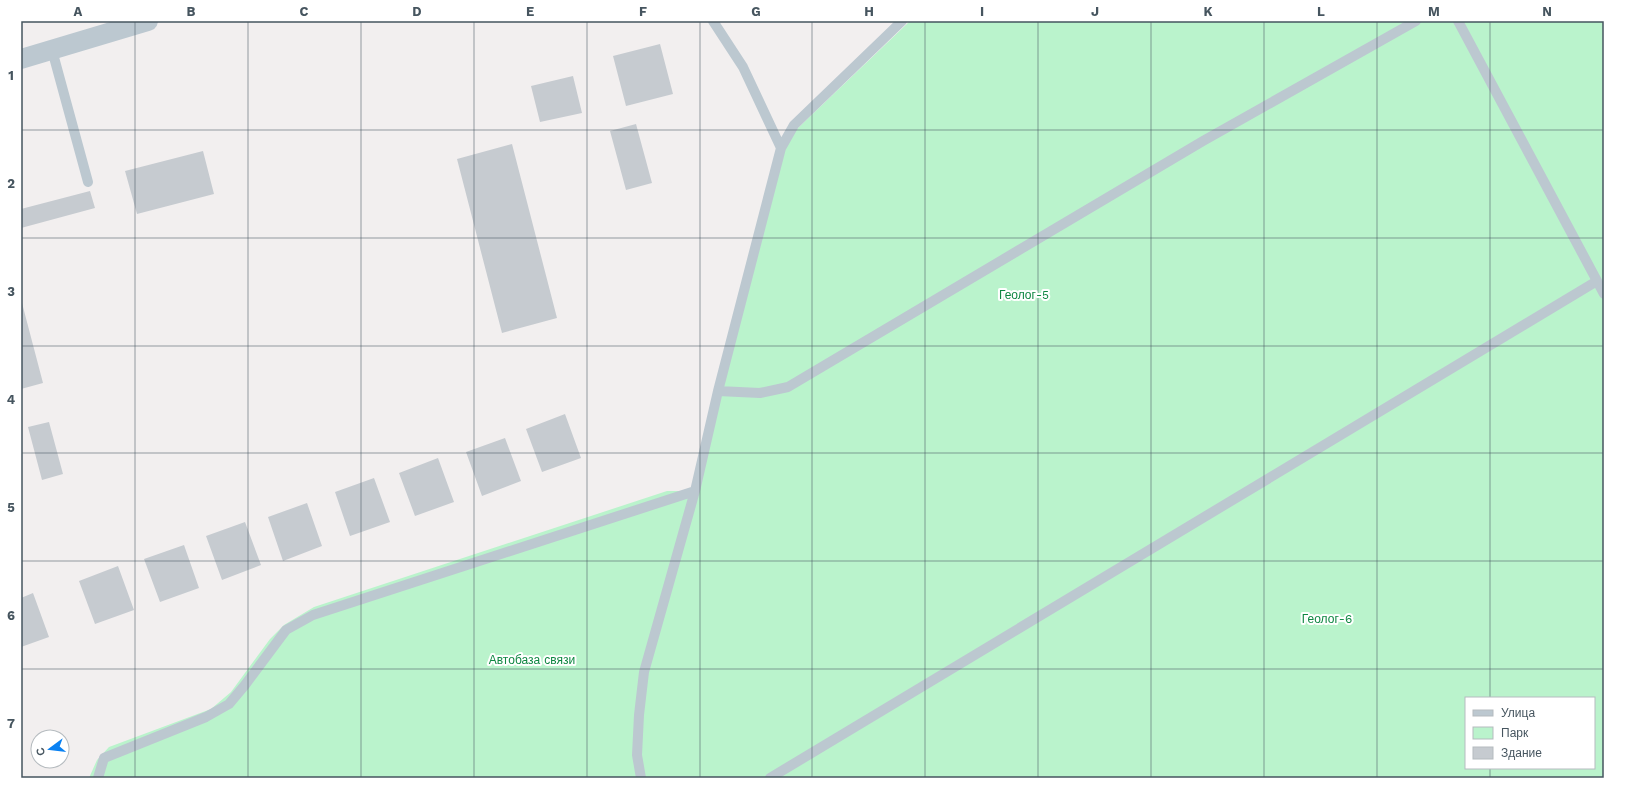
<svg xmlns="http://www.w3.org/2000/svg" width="1625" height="799" viewBox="0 0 1625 799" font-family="'Work Sans',sans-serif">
	<rect width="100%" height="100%" fill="#f2efef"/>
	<path fill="#baf3cc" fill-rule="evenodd" d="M910 21H1604V778H89L97 760 109 747 211 709 231 692 270 639 284 625 314 607 667 491H695L778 147ZM1466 698H1594V768H1466Z"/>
	<path fill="#c6cbd0" d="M660 44 673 94 626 106 613 56Z
		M573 76 582 113 540 122 531 86Z
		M636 124 652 183 626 190 610 131Z
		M512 144 557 318 502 333 457 159Z
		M203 151 214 194 137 214 125 171Z
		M90 191 95 208 21 228V209Z
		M22 303 43 383 21 389V304Z
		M565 414 581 458 542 472 526 429Z
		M49 422 63 474 42 480 28 427Z
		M505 438 521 481 482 496 466 452Z
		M438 458 454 502 415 516 399 473Z
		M374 478 390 522 350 536 335 492Z
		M307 503 322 546 283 561 268 517Z
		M245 522 261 565 222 580 206 536Z
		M184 545 199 588 160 602 144 559Z
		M118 566 134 610 95 624 79 581Z
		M33 593 49 637 21 647V598Z"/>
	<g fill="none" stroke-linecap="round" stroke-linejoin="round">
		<path stroke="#bcc8d0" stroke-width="10" d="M713 21 743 67 781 148
			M1458 21 1604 294
			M52 50 88 182
			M718 391 760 393 788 387 1203 141 1416 21
			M98 778 104 758 206 717 229 704 245 685 286 630 313 615 695 491
			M641 778 637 755 639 715 644 672 695 491 718 391 781 148 794 125 902 21
			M770 778 1597 281"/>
		<path stroke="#bcc8d0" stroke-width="20" d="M21 59 148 21"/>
	</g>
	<path fill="none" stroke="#46555f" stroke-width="1" stroke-opacity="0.55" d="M135 21V778M248 21V778M361 21V778M474 21V778M587 21V778M700 21V778M812 21V778M925 21V778M1038 21V778M1151 21V778M1264 21V778M1377 21V778M1490 21V698M21 130H1604M21 238H1604M21 346H1604M21 453H1604M21 561H1604M21 669H1604M1490 768V778"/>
	<g text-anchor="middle" stroke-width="4" stroke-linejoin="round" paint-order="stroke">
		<g font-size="12" fill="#0f8742" stroke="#fff">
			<text x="1024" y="299">Геолог-5</text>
			<text x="1327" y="623">Геолог-6</text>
			<text x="532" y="664">Автобаза связи</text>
		</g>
	</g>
	<rect width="1625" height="799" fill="none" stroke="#ffffff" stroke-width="44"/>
	<rect x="1465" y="697" width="130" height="72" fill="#ffffff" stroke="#b5bbbf"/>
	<rect x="1473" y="710" width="20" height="6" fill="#bcc8d0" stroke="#b5bbbf"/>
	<text x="1501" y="717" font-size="12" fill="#46555f">Улица</text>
	<rect x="1473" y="727" width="20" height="12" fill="#baf3cc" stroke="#b5bbbf"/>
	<text x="1501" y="737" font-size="12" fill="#46555f">Парк</text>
	<rect x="1473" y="747" width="20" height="12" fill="#c6cbd0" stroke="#b5bbbf"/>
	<text x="1501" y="757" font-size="12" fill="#46555f">Здание</text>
	<g transform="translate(50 749) rotate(255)"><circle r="19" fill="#ffffff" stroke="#b5bbbf"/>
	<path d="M0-3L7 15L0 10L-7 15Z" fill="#0981f2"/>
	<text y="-6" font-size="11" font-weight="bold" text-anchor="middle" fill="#46555f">С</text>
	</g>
	<rect x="22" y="22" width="1581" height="755" fill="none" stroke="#46555f" stroke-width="1.5"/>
	<g font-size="13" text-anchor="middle" font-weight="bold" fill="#46555f">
		<text x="78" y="16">A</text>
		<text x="191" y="16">B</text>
		<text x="304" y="16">C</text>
		<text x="417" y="16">D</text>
		<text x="530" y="16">E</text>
		<text x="643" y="16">F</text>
		<text x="756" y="16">G</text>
		<text x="869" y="16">H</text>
		<text x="982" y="16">I</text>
		<text x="1095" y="16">J</text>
		<text x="1208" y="16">K</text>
		<text x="1321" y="16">L</text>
		<text x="1434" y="16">M</text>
		<text x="1547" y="16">N</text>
		<text x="11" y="80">1</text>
		<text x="11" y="188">2</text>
		<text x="11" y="296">3</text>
		<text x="11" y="404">4</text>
		<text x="11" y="512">5</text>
		<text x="11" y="620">6</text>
		<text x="11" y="728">7</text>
	</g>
</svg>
